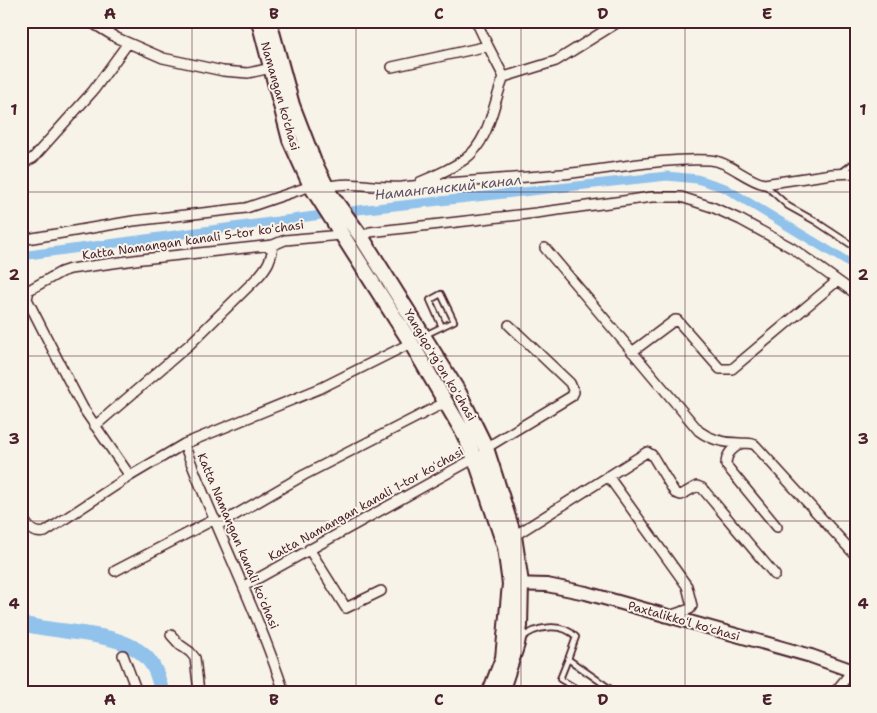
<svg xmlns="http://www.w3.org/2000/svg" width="877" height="713" viewBox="0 0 877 713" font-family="'Shantell Sans',sans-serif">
	<rect width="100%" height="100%" fill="#f7f3e8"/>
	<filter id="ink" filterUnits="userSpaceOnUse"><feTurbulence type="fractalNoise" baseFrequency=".02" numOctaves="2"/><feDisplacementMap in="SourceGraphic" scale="10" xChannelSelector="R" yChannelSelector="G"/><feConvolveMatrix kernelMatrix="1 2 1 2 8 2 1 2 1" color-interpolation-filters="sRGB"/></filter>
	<g filter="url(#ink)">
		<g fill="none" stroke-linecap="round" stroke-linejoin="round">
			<path stroke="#90c2ec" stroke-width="9" d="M21 256 358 210 667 176 697 179 725 188 856 267"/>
			<path stroke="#90c2ec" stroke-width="15" d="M21 623C59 636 136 627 155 670 158 676 160 685 162 692"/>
			<defs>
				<path id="lane" d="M842 172 856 161
					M765 185 788 206 815 221 856 248
					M425 335 454 321 441 294 430 300 442 327
					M521 639C535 626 562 622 576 637L568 659
					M852 669 856 656
					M582 692 560 679 568 659 612 690"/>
				<path id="street" d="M89 21 117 38 163 58 223 71 248 73 276 67
					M392 67 488 46 476 21
					M504 77 556 61 620 21
					M21 162 27 161 33 158 93 91 128 43
					M420 182C435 176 451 169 465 159 490 141 493 103 504 77L488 46
					M326 187C351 180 376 189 402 187 458 181 516 179 572 173 618 168 663 158 709 160 729 161 744 179 764 184L832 174 856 173
					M362 238 370 232 536 213 652 197H681L712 207 741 220 792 248 856 294
					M21 240 133 221 246 208 311 186
					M545 248 699 431C711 440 723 443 739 443 745 444 750 442 755 445L856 556
					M632 352 675 320H677L720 369H732L837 281
					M95 426 190 344 258 277C267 267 272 259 273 245
					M184 444C215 528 256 607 284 692
					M740 444C731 450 726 454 726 465L777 527
					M486 448 572 396 574 392 570 383 509 325
					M130 476 83 408 60 364 27 299 29 290 61 272 70 269 142 259 273 245 285 240 341 235
					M608 476 687 586 692 606 690 609 669 616
					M21 516C28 526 32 535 45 532L130 476 184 444 321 388 411 343
					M218 525 304 475 446 402
					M514 536 647 452 652 455 675 493 681 495 697 486 702 488 775 575
					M309 549 346 608 381 591
					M115 571 215 519
					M244 586 475 458
					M171 635 180 645 190 652 195 658 199 692
					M123 655 137 692
					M835 692 852 671"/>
				<path id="secondary" d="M511 584 547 585 586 593 811 656 856 672"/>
				<path id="primary" d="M259 21 290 140 311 186 411 343 463 432 475 458 505 547 510 584 503 658 490 692
					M269 21 292 105 314 162 330 194 362 238 459 393 486 448 514 536 521 583 520 626 517 644 501 692"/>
			</defs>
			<use href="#lane" stroke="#4a1f2b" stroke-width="8"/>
			<use href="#street" stroke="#4a1f2b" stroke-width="12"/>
			<use href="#secondary" stroke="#4a1f2b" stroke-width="16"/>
			<use href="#primary" stroke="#4a1f2b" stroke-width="18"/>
			<use href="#lane" stroke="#f7f3e8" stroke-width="4.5"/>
			<use href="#street" stroke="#f7f3e8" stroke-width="9"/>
			<use href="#secondary" stroke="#f7f3e8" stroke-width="12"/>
			<use href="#primary" stroke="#f7f3e8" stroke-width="14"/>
		</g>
	</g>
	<path fill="none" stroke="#4a1f2b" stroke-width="1" stroke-opacity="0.55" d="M192 21V692M356 21V692M521 21V692M685 21V692M21 192H856M21 356H856M21 521H856"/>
	<g text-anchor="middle" stroke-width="4" stroke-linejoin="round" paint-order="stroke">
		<g font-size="12" fill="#4a1f2b" stroke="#f7f3e8">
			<text transform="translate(280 96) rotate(74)" y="4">Namangan ko'chasi</text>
			<text transform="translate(193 240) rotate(-8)" y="4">Katta Namangan kanali 5-tor koʻchasi</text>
			<text transform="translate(440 365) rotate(59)" y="4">Yangiqoʻrgʻon koʻchasi</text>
			<text transform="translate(366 504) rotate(-29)" y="4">Katta Namangan kanali 1-tor koʻchasi</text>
			<text transform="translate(238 541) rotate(67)" y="4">Katta Namangan kanali koʻchasi</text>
			<text transform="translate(684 621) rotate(16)" y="4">Paxtalikkoʻl koʻchasi</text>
		</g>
		<g font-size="14" font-style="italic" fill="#5f5065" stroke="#f7f3e8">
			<text transform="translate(448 187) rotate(-6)" y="5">Наманганский канал</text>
		</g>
	</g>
	<rect width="877" height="713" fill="none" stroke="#f7f3e8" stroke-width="55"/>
	<rect x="28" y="28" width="822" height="658" fill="none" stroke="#4a1f2b" stroke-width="2"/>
	<g font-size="16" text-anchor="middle" font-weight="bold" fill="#4a1f2b">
		<text x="110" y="19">A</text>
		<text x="274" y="19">B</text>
		<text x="439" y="19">C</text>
		<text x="603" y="19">D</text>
		<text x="767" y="19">E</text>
		<text x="14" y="115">1</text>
		<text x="863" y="115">1</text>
		<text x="14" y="280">2</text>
		<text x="863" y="280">2</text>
		<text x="14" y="444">3</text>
		<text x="863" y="444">3</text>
		<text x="14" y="609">4</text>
		<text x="863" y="609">4</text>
		<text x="110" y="705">A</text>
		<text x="274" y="705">B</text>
		<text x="439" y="705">C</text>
		<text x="603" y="705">D</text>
		<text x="767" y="705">E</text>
	</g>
</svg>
